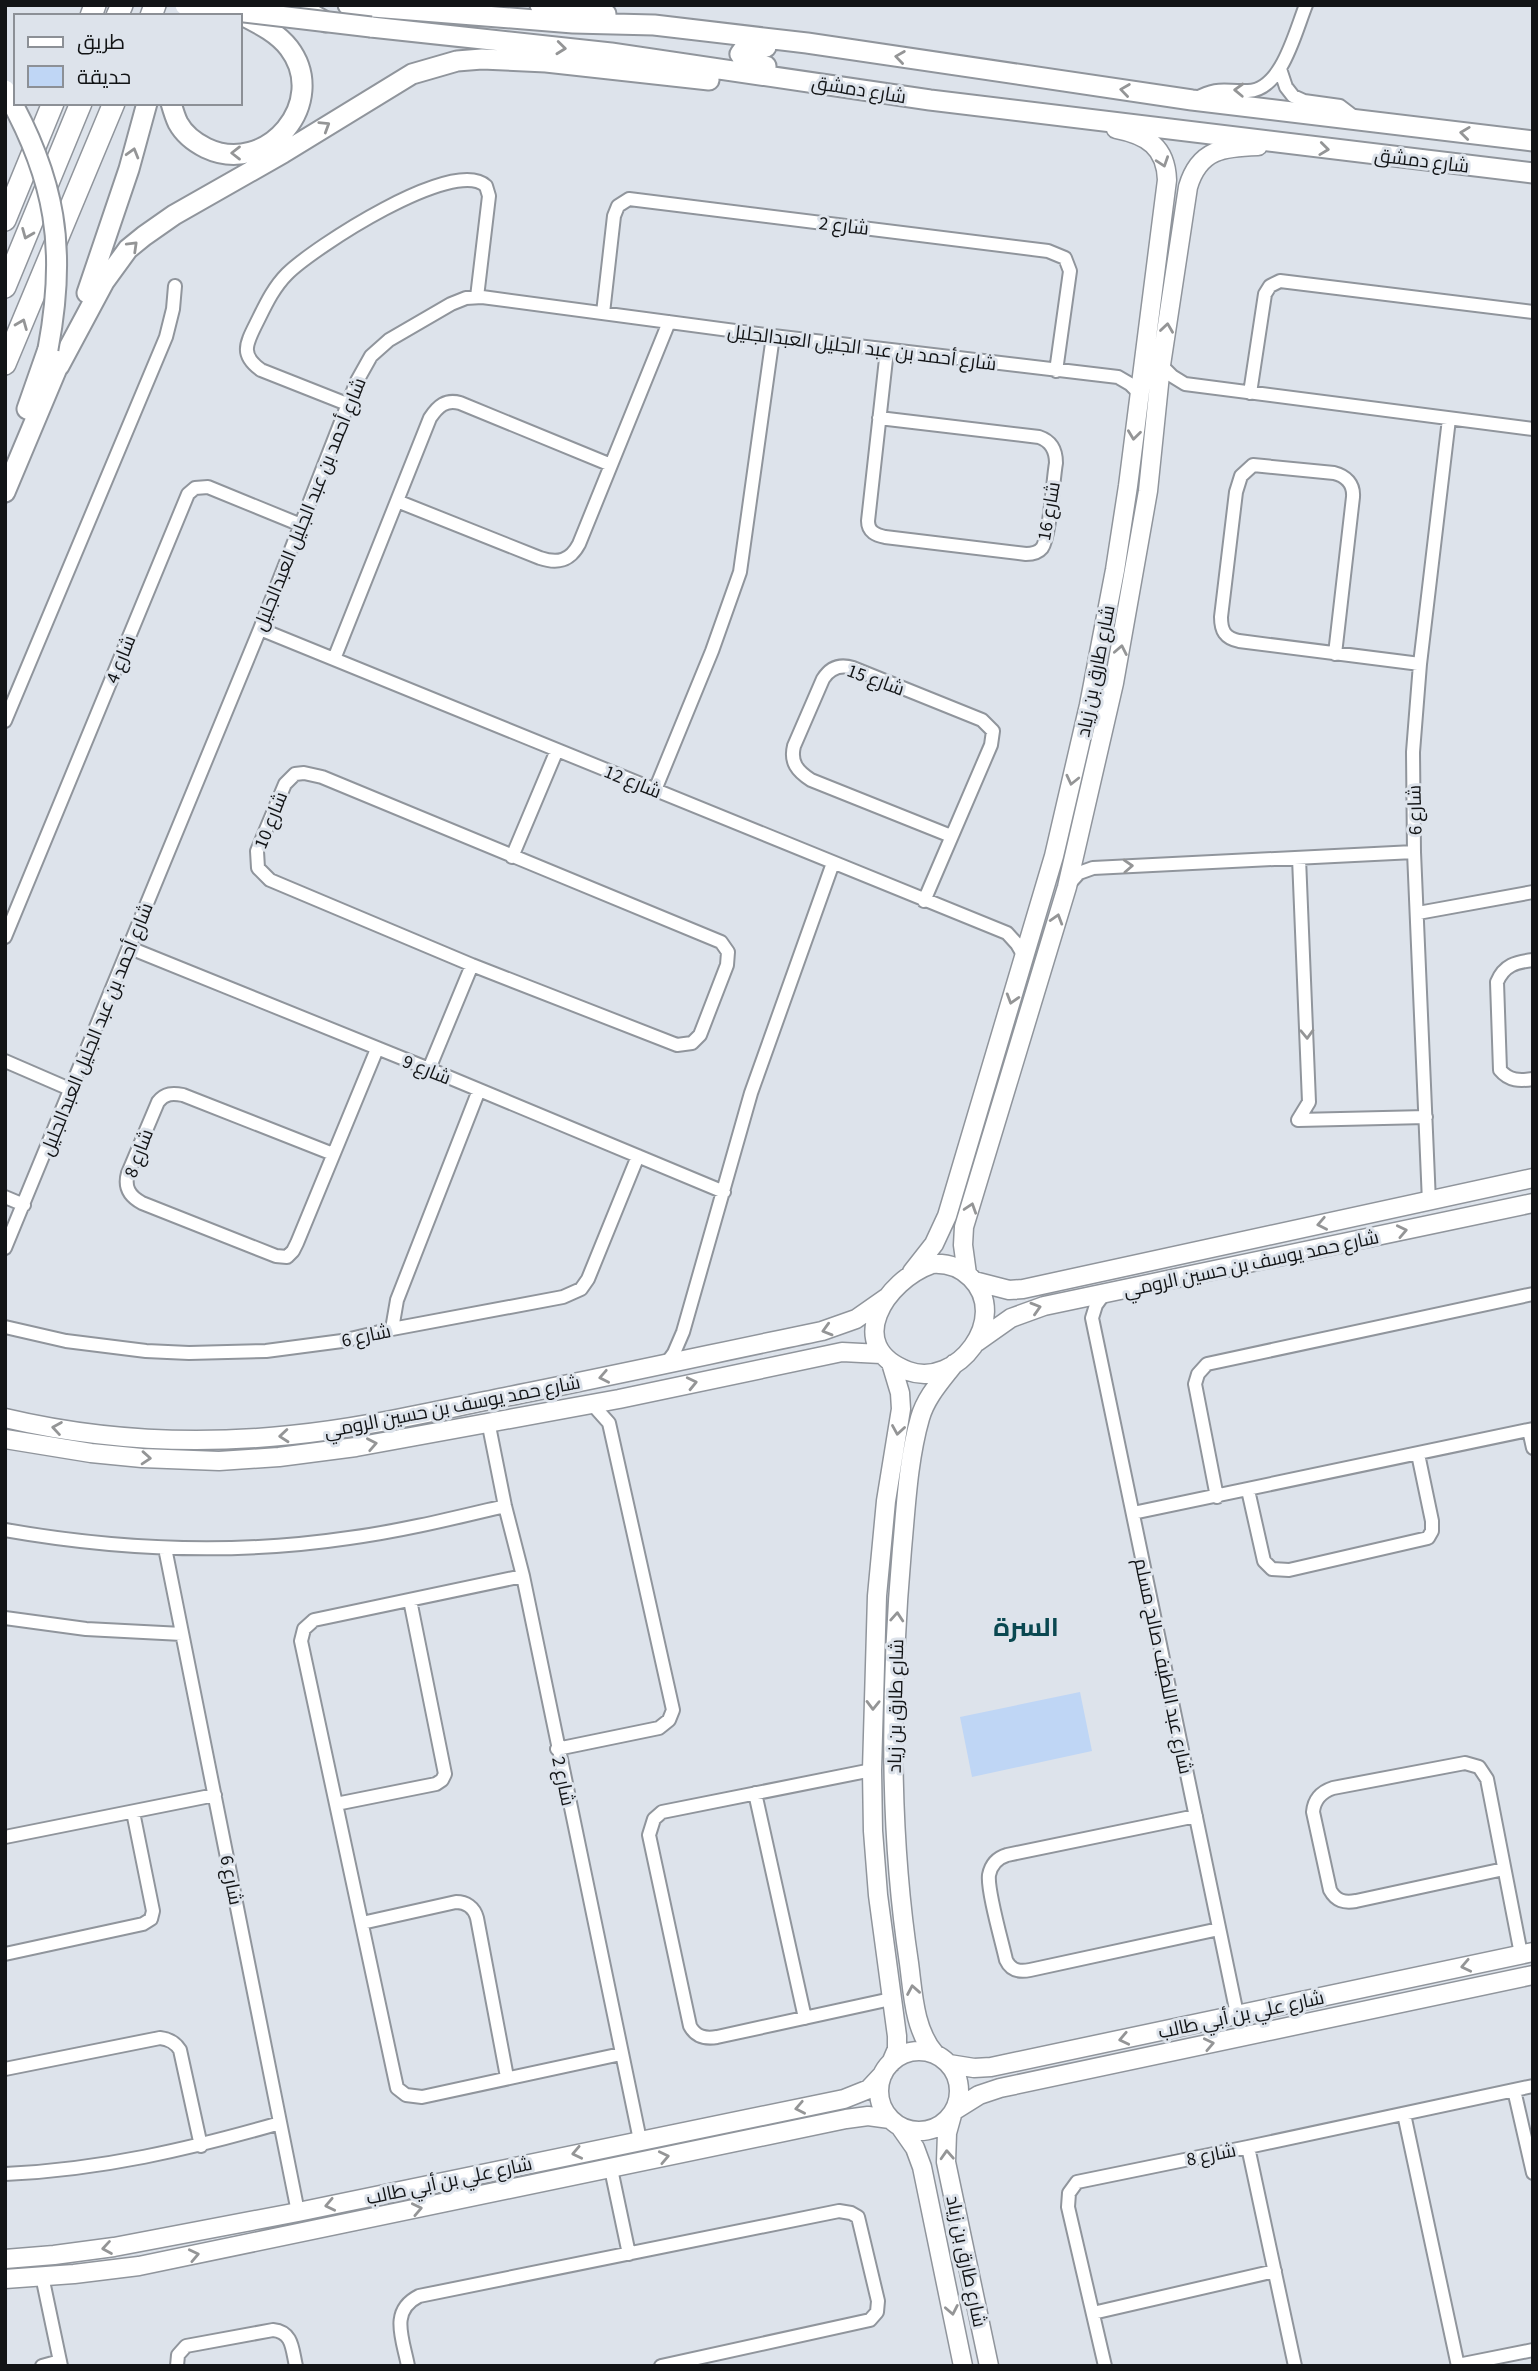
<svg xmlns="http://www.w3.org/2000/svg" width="1538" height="2371" viewBox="0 0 1538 2371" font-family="'Source Sans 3',Cairo,sans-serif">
	<rect width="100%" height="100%" fill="#dde3eb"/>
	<path fill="#bfd6f5" d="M1080 1692 1092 1751 972 1777 960 1717Z"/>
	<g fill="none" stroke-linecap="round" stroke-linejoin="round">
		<defs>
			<path id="street" d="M1280 69 1286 87 1293 96 1304 101 1340 106 1357 119
				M1195 99C1219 86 1224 92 1248 91 1282 90 1295 32 1306 5
				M603 313 614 216 618 206 629 199 1048 251 1065 258 1070 271 1056 371
				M1161 365 1172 376 1185 384 1533 429
				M1250 393 1265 294 1270 286 1280 281 1533 312
				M347 404 261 370C240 355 246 344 256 324 265 306 273 288 287 274 313 248 454 156 486 186L489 196 477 297
				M879 418 1039 437C1051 441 1056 450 1056 463 1053 479 1050 537 1042 548 1038 553 1033 554 1026 554L885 537C876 535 868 532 868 521L887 350
				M397 501 540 558C558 564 570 561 579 544L669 322
				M260 629 1007 933 1017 944 1025 958
				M1335 654 1353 497C1354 484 1346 476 1334 473L1253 465 1241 476 1236 492 1221 617C1221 631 1225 638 1239 641L1420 664
				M334 659 430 418C438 406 446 399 460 403L611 465
				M5 721 166 337 173 309 175 286
				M295 774 304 773 322 777 721 942 728 952 727 965 700 1035 692 1043 677 1045 472 965 270 880 258 868 257 851 285 784Z
				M655 790 712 651 740 572 773 336
				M512 857 557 750
				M1069 884 1079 873 1093 868 1414 852
				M924 901 991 745 993 731 982 720 853 668C840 664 830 668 823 679L794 746C790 762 797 771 811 780L951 836
				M1418 913 1533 892
				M5 937 188 494 195 488 208 487 301 525
				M130 948 429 1069 724 1192
				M1533 960C1516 962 1504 965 1497 982L1500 1070C1509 1081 1520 1081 1533 1079
				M5 1061 72 1090
				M429 1069 472 965
				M1298 1120 1309 1102 1299 858
				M1298 1120 1426 1117
				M333 1154 183 1095C173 1093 165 1093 158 1102L128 1173C124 1187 129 1196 142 1203L276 1256 287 1257 293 1251 297 1243 377 1049
				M5 1197 24 1205
				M1429 1202 1414 852 1413 752 1420 664 1449 419
				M5 1248 260 629 357 381 371 356 389 340 451 304 466 298 482 297 773 336 1118 377 1130 384 1140 394
				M1104 1294 1096 1305 1092 1318 1237 2014
				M5 1327 66 1341 146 1351 189 1353 266 1351 342 1341 392 1329 563 1297 581 1289 588 1279 638 1156
				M392 1329 397 1300 479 1090
				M666 1364 674 1353 683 1332 751 1093 833 863
				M488 1421 505 1506 523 1576 640 2140
				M1529 1430 1533 1448
				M1248 1490 1264 1561 1272 1569 1289 1570 1428 1538 1432 1531V1521L1418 1454
				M1217 1497 1195 1384 1198 1374 1207 1364 1533 1294
				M1133 1513 1533 1429
				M5 1530C119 1550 235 1555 349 1538 402 1531 454 1518 505 1506
				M165 1548 298 2212
				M523 1576 314 1620 304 1629 301 1641 397 2088 406 2095 422 2097 621 2054
				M5 1618 86 1629 182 1634
				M557 1749 659 1728 669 1720 673 1710 609 1423 592 1404
				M872 1770 662 1812 654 1819 649 1835 690 2026C696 2037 705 2039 717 2037L891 1999
				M755 1793 805 2018
				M336 1804 436 1784 442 1780 445 1774 410 1600
				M1196 1816 1007 1855C997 1858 991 1865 989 1875 987 1890 1002 1942 1006 1960 1011 1971 1020 1972 1030 1970L1219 1929
				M5 1837 215 1795
				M1504 1869 1356 1901C1344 1903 1336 1901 1330 1890L1313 1812C1314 1800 1321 1792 1333 1788L1465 1763 1479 1767 1487 1779 1521 1954
				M362 1923 456 1902C466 1902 474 1907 477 1918L507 2077
				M5 1954 143 1924 151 1919 153 1911 133 1812
				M5 2069 160 2038C169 2039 175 2042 180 2050L201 2146
				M1514 2090 1533 2173
				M1404 2114 1458 2366
				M1248 2147 1295 2366
				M611 2169 629 2254
				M5 2174C100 2170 190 2149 280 2123
				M42 2276 61 2366
				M1093 2313 1275 2271
				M1458 2365 1533 2350
				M42 2366 60 2361
				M177 2366 178 2355 186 2346 273 2330C293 2332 292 2349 296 2366
				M408 2366C403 2339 389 2311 419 2296L839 2211 851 2213 858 2217 878 2301 877 2312 870 2320 661 2366
				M1105 2366 1068 2207 1069 2193 1077 2182 1248 2147 1533 2086"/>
			<path id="secondary" d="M932 1264C947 1263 960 1267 971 1278 1011 1318 957 1389 908 1371 842 1346 886 1280 932 1264Z
				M912 1272 934 1244 947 1216 1054 856 1089 705 1115 570 1128 486 1167 180C1166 147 1147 135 1116 129
				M967 1274 963 1245 964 1227 1067 887 1114 683 1148 491 1161 365 1188 187C1199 149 1224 147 1258 146
				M974 1281 1009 1290 1023 1289 1533 1178
				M977 1342 1011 1318 1044 1306 1533 1203
				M5 1418C98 1440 196 1445 291 1435 363 1428 434 1411 505 1397 611 1376 716 1353 822 1331L856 1319 886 1298
				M5 1439 91 1453 142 1458 219 1461 279 1457 356 1447 619 1399 842 1352 881 1354
				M879 2091a40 40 0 1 1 80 0a40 40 0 1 1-80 0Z
				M935 2054C914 2030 913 1993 909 1963 888 1826 890 1687 902 1549 906 1506 908 1460 920 1418 926 1397 941 1381 954 1364
				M891 2063 897 2049V2036L878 1895 873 1831 872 1770 877 1596 886 1501 901 1409 900 1393 891 1363
				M949 2064 974 2068 991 2067 1533 1952
				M955 2110 979 2095 1000 2088 1533 1975
				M952 2115 947 2133 946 2162 989 2366
				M901 2128 915 2148 922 2167 963 2366
				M5 2259 54 2255 114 2247 298 2212 844 2099 869 2089 883 2074
				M5 2279 74 2274 139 2266 846 2119 868 2116 890 2119"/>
			<path id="primary" d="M296 5 326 22
				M348 5 573 23 654 25 807 43 1192 100 1533 141
				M540 5 606 14
				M371 27 611 53 930 100 1533 173
				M766 66 745 62 740 54 745 47H766
				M171 103C173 110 175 117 178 123 184 134 196 143 206 148 267 177 330 102 289 48 276 31 255 22 236 12
				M87 293 129 169 147 103
				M59 366 104 282 128 249 144 236 174 215 283 153 412 74 457 61 482 59 546 62 709 80
				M27 409 48 349
				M5 492 63 354"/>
			<path id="highway" d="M91 16 95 5
				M117 16 122 5
				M151 16 155 5
				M5 220 53 103
				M5 287 81 103
				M5 364 114 103"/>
		</defs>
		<use href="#street" stroke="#90959c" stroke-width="16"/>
		<use href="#secondary" stroke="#90959c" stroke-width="21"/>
		<use href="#primary" stroke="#90959c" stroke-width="23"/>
		<use href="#highway" stroke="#90959c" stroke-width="24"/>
		<use href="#street" stroke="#fff" stroke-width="12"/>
		<use href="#secondary" stroke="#fff" stroke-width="18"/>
		<use href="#primary" stroke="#fff" stroke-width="19"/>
		<use href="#highway" stroke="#fff" stroke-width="21"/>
		<defs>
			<path id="primary-bridge" d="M185 5 371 27
				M5 90C56 179 67 249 48 349"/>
		</defs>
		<use href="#primary-bridge" stroke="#90959c" stroke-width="23" stroke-linecap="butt"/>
		<use href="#primary-bridge" stroke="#fff" stroke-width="19"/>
	</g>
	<defs><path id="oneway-chevron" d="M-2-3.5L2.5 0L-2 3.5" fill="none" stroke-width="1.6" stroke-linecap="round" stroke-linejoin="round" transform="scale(1.75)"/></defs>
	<g stroke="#949596">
		<use href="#oneway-chevron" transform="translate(561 48) rotate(6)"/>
		<use href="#oneway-chevron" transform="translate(900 57) rotate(-172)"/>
		<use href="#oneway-chevron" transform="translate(1125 90) rotate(-172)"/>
		<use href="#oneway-chevron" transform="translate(1239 90) rotate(-178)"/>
		<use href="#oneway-chevron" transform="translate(325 126) rotate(-32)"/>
		<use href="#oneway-chevron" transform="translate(1465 133) rotate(-173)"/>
		<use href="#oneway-chevron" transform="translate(1324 149) rotate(7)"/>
		<use href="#oneway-chevron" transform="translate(133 153) rotate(-74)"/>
		<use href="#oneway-chevron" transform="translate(236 153) rotate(180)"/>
		<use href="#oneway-chevron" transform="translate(1163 162) rotate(71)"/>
		<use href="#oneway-chevron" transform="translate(27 234) rotate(112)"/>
		<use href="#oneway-chevron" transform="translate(133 246) rotate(-44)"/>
		<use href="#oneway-chevron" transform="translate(22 324) rotate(-68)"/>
		<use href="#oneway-chevron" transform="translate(1167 328) rotate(-82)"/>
		<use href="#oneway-chevron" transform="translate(1134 435) rotate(97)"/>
		<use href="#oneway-chevron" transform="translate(1121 650) rotate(-79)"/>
		<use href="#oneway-chevron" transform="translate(1072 780) rotate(103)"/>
		<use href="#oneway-chevron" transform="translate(1128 866) rotate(-3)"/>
		<use href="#oneway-chevron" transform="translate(1057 919) rotate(-73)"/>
		<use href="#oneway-chevron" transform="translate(1012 999) rotate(107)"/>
		<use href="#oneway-chevron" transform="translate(1307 1034) rotate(88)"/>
		<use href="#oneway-chevron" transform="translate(971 1208) rotate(-72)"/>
		<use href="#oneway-chevron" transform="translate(1322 1224) rotate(169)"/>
		<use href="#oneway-chevron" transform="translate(1402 1231) rotate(-12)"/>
		<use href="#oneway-chevron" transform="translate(1036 1308) rotate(-17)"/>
		<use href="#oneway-chevron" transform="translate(827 1330) rotate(164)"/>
		<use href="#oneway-chevron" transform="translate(604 1377) rotate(169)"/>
		<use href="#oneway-chevron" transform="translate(692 1383) rotate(-13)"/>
		<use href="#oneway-chevron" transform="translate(57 1428) rotate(-171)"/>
		<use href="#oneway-chevron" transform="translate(898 1430) rotate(99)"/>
		<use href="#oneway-chevron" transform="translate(284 1436) rotate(175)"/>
		<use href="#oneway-chevron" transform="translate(372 1444) rotate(-11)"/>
		<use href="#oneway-chevron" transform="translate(146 1458) rotate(4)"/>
		<use href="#oneway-chevron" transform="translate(897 1617) rotate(-86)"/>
		<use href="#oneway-chevron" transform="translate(873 1705) rotate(91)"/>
		<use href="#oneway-chevron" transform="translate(1466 1966) rotate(168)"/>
		<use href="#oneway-chevron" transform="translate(913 1990) rotate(-100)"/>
		<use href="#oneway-chevron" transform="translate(1124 2039) rotate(168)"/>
		<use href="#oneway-chevron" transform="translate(1209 2044) rotate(-12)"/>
		<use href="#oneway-chevron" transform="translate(800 2108) rotate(169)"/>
		<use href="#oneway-chevron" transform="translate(577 2153) rotate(168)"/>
		<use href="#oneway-chevron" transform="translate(947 2155) rotate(-93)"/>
		<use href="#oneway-chevron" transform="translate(664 2157) rotate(-12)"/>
		<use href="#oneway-chevron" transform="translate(330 2205) rotate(168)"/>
		<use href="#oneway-chevron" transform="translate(417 2209) rotate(-12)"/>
		<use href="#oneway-chevron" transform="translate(107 2248) rotate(171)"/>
		<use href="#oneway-chevron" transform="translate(194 2255) rotate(-12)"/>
		<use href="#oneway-chevron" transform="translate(952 2310) rotate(79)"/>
	</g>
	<g text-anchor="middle" stroke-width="6" stroke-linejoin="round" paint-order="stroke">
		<g font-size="19" fill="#121416" stroke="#dde3eb">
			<text transform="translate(859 89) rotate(9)" y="7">شارع دمشق</text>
			<text transform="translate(1422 160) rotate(7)" y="7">شارع دمشق</text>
			<text transform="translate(844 225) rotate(7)" y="7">شارع 2</text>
			<text transform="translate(862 347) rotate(7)" y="7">شارع أحمد بن عبد الجليل العبدالجليل</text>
			<text transform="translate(309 504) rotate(-68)" y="7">شارع أحمد بن عبد الجليل العبدالجليل</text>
			<text transform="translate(1048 511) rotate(-80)" y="7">شارع 16</text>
			<text transform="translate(120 659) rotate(-68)" y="7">شارع 4</text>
			<text transform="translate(1095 671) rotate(-79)" y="7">شارع طارق بن زياد</text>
			<text transform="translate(876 679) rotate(20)" y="7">شارع 15</text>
			<text transform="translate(633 781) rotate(22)" y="7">شارع 12</text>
			<text transform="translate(1414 810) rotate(-91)" y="7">شارع 6</text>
			<text transform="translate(270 820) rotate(-68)" y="7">شارع 10</text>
			<text transform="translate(96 1029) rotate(-68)" y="7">شارع أحمد بن عبد الجليل العبدالجليل</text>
			<text transform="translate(427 1069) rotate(22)" y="7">شارع 9</text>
			<text transform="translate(138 1153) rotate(-69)" y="7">شارع 8</text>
			<text transform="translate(1251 1263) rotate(-12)" y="7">شارع حمد يوسف بن حسين الرومي</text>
			<text transform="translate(366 1335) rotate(-12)" y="7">شارع 6</text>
			<text transform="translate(452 1406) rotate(-11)" y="7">شارع حمد يوسف بن حسين الرومي</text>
			<text transform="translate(1164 1666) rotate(78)" y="7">شارع عبد اللطيف صالح مسلم</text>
			<text transform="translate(895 1706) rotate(-89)" y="7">شارع طارق بن زياد</text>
			<text transform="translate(564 1781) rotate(78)" y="7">شارع 2</text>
			<text transform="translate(232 1880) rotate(79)" y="7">شارع 6</text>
			<text transform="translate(1241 2014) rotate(-12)" y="7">شارع علي بن أبي طالب</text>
			<text transform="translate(1211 2154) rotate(-11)" y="7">شارع 8</text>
			<text transform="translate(449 2180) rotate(-12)" y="7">شارع علي بن أبي طالب</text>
			<text transform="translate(967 2261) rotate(78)" y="7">شارع طارق بن زياد</text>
		</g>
		<g font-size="26" font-weight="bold" fill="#0a4851" stroke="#dde3eb">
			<text x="1026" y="1636">السرة</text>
		</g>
	</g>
	<rect width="1538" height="2371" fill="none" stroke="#121416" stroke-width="14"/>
	<rect x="14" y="14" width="228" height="91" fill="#dde3eb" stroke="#8c9096" stroke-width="2"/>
	<rect x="28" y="37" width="35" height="10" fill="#ffffff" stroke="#8c9096" stroke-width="2"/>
	<text x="77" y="49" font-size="21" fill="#121416">طريق</text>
	<rect x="28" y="66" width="35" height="21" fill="#bfd6f5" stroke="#8c9096" stroke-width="2"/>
	<text x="77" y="84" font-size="21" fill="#121416">حديقة</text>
</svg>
